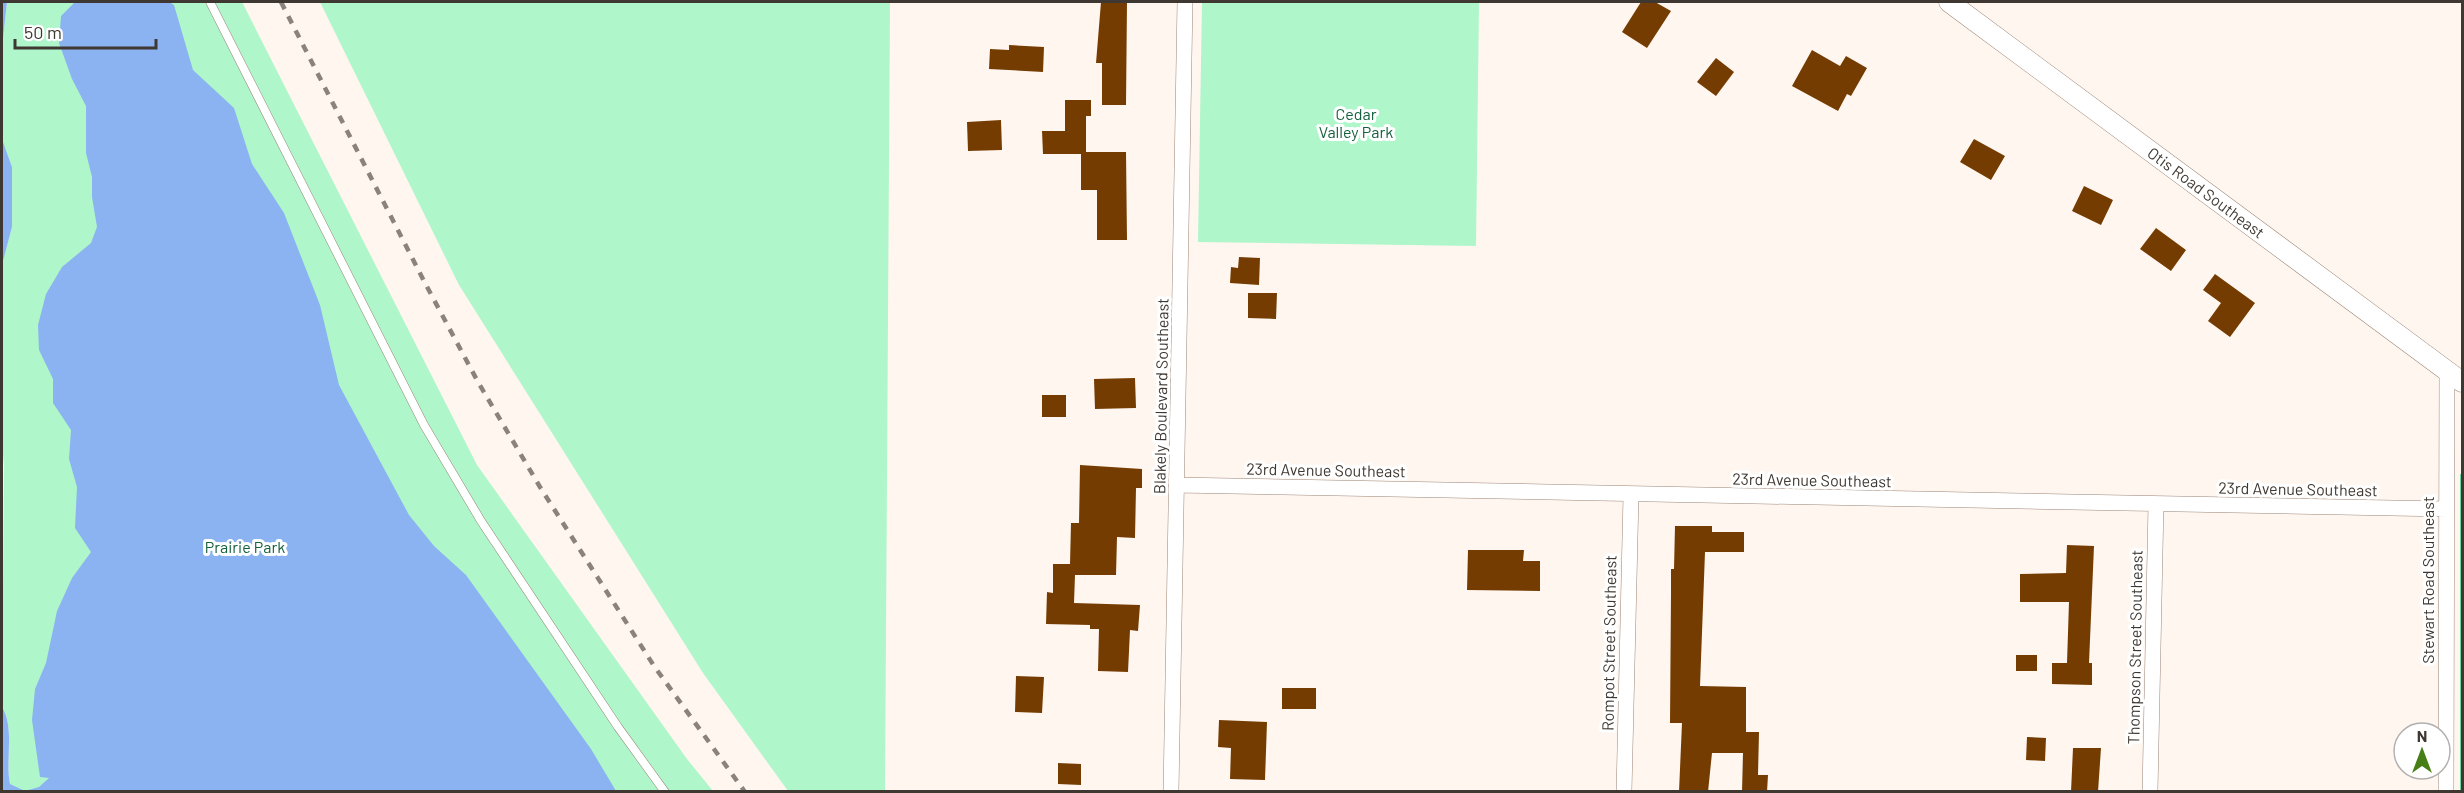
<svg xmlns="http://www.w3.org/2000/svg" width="2464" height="793" viewBox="0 0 2464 793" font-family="Barlow,sans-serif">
	<rect width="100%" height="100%" fill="#fff6ef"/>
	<path fill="#aff6cb" d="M7 2H242L477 465 687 759 713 791 25 792 10 784C5 760 15 728 2 707L4 465 2 443V265L12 227V167L2 139V48Z
		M320 2H890L885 791H788L703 673 459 285Z
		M1202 2H1479L1476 246 1198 242Z"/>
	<path fill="#70d59c" d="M2460 474H2462V792L2460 791Z"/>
	<path fill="#8bb3f1" d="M2 2H7L2 48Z
		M75 2H169L174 5 193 70 234 108 252 164 284 213 320 305 339 385 409 515 434 546 466 575 591 749 616 791H25L39 787 49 778 40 777 32 720 35 689 46 663 57 611 72 578 91 552 75 528 77 487 69 459 71 430 53 403V379L39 350 38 325 46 294 62 267 91 243 97 227 92 197V177L86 153V106L72 79 59 43 61 16Z
		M2 139 12 167V227L2 265Z
		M2 707C15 728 5 760 10 784L25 791H2Z"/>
	<path fill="#753c02" d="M1101 2H1127L1126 105H1102V63H1096Z
		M1641 2H1655L1671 11 1647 48 1622 32Z
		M1009 45 1044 47 1043 72 989 69 990 49 1009 50Z
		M1812 50 1840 66 1846 56 1867 68 1851 96 1847 94 1838 111 1792 86Z
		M1716 58 1734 72 1716 96 1697 82Z
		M1065 100H1091V116H1086V152H1126L1127 240H1097V190H1081V154H1043L1042 131H1065Z
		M1001 120 1002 150 968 151 967 122Z
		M1974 139 2005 156 1991 180 1960 162Z
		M2084 186 2113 200 2101 225 2072 211Z
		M2156 228 2186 250 2171 271 2140 249Z
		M1239 257 1260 258 1259 285 1230 283 1231 267 1238 268Z
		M2215 274 2255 303 2230 337 2208 321 2221 303 2203 290Z
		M1248 293H1277L1276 319 1248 318Z
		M1135 378 1136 408 1095 409 1094 379Z
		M1042 395H1066V417H1042Z
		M1080 465 1142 469V488H1136L1135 538 1117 537 1116 575H1075L1074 603 1140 605 1138 631 1130 630 1128 672 1098 671 1099 629H1090V625L1046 624 1047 592 1053 593V564H1070L1071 523H1079Z
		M1675 526H1712V532H1744V552H1705L1700 686 1746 687V732H1759L1758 775H1768L1767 792H1742L1743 753H1712L1708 792H1679L1682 723H1670L1671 593V569H1674Z
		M2067 545 2094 546 2089 663H2092V685L2052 684V663H2067L2069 602H2020V574L2066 573Z
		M1468 550H1524L1523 561H1540V591L1467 590Z
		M2016 655H2037V671H2016Z
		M1016 676 1044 677 1042 713 1015 712Z
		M1282 688H1316V709H1282Z
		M1219 720 1267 722 1265 780 1230 779 1231 748 1218 747Z
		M2027 737 2046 738 2045 761 2026 760Z
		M2073 748H2101L2098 792H2071Z
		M1058 763 1081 764V785L1058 784Z"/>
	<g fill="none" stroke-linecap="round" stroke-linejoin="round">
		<defs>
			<path id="service" d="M210 2 424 425 481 521 618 727 665 792"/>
			<path id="minor" d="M1177 485 2446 509
				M1171 792 1185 2
				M1624 792 1631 495
				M2150 792 2156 504
				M2446 792 2447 369"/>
			<g id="tertiary">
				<path id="s1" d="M1949 2 2462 382"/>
			</g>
		</defs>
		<use href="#service" stroke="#9b8779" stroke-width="9"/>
		<use href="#minor" stroke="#9b8779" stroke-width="16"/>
		<use href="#tertiary" stroke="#9b8779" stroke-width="21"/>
		<use href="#service" stroke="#fff" stroke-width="8"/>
		<use href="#minor" stroke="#fff" stroke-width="15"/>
		<use href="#tertiary" stroke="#fff" stroke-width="20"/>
		<path stroke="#8a827c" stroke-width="4.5" stroke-dasharray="8 8" stroke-linecap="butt" d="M281 2 425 283 478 382 540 487 654 666 745 792"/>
	</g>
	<g text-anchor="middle" stroke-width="6" stroke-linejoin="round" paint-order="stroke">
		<g font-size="16" fill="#15603c" stroke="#fff">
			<text x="1356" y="120">Cedar<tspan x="1356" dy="18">Valley Park</tspan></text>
			<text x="245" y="553">Prairie Park</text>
		</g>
		<g font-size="16" fill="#3f3731" stroke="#fff">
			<text dy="6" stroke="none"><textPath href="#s1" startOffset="320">Otis Road Southeast</textPath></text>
			<text transform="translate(1161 396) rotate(-89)" y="6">Blakely Boulevard Southeast</text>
			<text transform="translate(1326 470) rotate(1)" y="6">23rd Avenue Southeast</text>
			<text transform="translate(1812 480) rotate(1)" y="6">23rd Avenue Southeast</text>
			<text transform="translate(2298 489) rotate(1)" y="6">23rd Avenue Southeast</text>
			<text transform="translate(2428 580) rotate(-90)" y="6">Stewart Road Southeast</text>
			<text transform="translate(1609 643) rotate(-89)" y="6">Rompot Street Southeast</text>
			<text transform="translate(2135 647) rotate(-89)" y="6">Thompson Street Southeast</text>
		</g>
	</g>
	<rect width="2464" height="793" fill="none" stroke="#3f3731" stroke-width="6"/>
	<g transform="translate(2422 751)"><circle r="28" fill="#ffffff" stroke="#b2afad" stroke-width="1.5"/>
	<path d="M0-4.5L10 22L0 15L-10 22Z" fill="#477e15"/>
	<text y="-9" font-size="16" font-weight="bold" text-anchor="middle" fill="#3f3731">N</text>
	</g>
	<path d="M15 39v9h141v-9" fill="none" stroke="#3f3731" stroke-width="3"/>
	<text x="24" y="39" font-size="18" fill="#3f3731" stroke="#ffffff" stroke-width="4.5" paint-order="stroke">50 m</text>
</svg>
